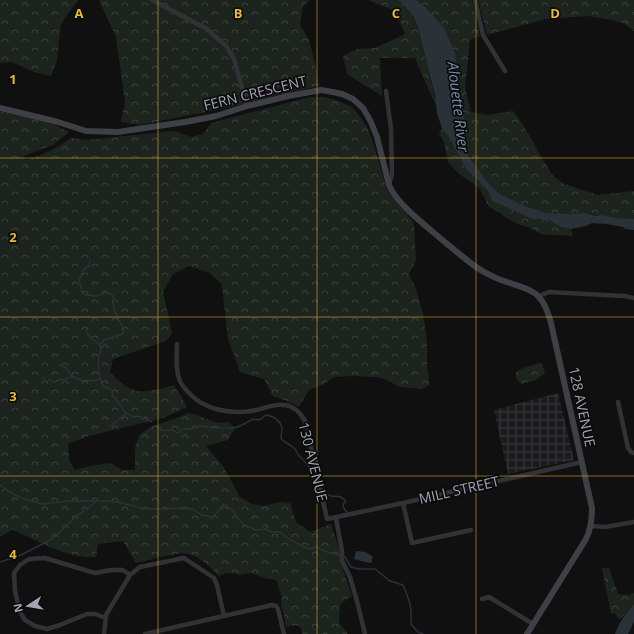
<svg xmlns="http://www.w3.org/2000/svg" width="634" height="634" viewBox="0 0 634 634" font-family="'Open Sans',sans-serif">
	<defs>
		<pattern id="industrial-grid" width="8" height="8" patternUnits="userSpaceOnUse"><rect width="8" height="8" fill="#1c1c1e"/><path d="M0 4h8M4 0v8" fill="none" stroke="#3a3a3c"/></pattern>
		<pattern id="forest-crowns" width="20" height="18" patternUnits="userSpaceOnUse"><rect width="20" height="18" fill="#1d241e"/><path d="M2 6a3 3 0 1 1 6 0M12 15a3 3 0 1 1 6 0" fill="none" stroke="#3b413c"/></pattern>
	</defs>
	<rect width="100%" height="100%" fill="#101011"/>
	<path fill="url(#industrial-grid)" d="M558 393 574 460 508 474 494 410Z"/>
	<path fill="url(#forest-crowns)" d="M0 0H79L75 4 61 24 57 60 51 76 34 72 12 62 0 63Z
		M99 0H310L303 6 300 25 309 40 316 68 319 86 277 95 231 107 140 125 121 122 125 102 116 37Z
		M368 0H398L413 15 418 27 428 67 437 106 431 95 415 58H380L382 96 347 74 343 56 357 49 375 48 405 34 395 11Z
		M416 0H472L480 36 470 40 465 87 471 112 487 115 513 111 525 128 540 155 553 176 564 184 598 195 634 191V219L616 218 603 215 594 216 586 213 570 214 547 213 535 209 527 207 500 194 489 184 477 169 469 157 463 123V118L455 53Z
		M478 0H634V31L625 24 613 20 588 16 546 19 487 35Z
		M310 97H324L336 100 352 107 362 119 369 131 374 146 386 187 392 197 414 223 416 260 409 274 416 289 423 314 427 342V367L430 385 421 389 400 387 385 379 377 377 352 376 334 377 323 385 309 390 299 407 287 401 273 396 264 379 240 372 228 339 222 285 210 273 189 266 173 274 163 292 172 333 166 341 113 359 110 372C117 379 123 386 133 390 142 394 165 388 174 385L187 407 163 418 89 436 68 444 69 460 75 470C86 466 98 465 110 463L122 470H135V448L139 435 150 427 174 419 188 413 197 415 217 423 228 422 235 428 228 440 206 446 223 466 240 497 252 504 264 506 280 502 290 503 296 522 310 532 331 524 340 551V561L352 596 340 604 339 622 348 634H302L301 628 297 625 286 627 284 616 281 604 282 597 276 580 265 578 251 573 240 575 233 573H226L219 576C211 568 201 557 189 554 177 551 149 560 136 563L123 541 98 544 96 557C66 559 39 540 12 530L0 537V111L53 124 69 132 53 145 23 156 26 160C43 155 57 148 71 138L86 140 175 131 191 137 203 134 211 123Z
		M442 128 448 136 466 169 476 178 490 192 492 201 532 219H547L561 227 571 229 573 236 541 234 528 227 518 224 506 218 499 212 489 207 480 189 458 173 448 162 444 142 439 134Z
		M540 363 542 364 545 373 536 380 521 384 516 378V372C523 367 532 365 540 363Z
		M602 568H609L618 594 629 595 634 593V604L629 611 619 620 615 613 611 614Z"/>
	<path fill="#2a3139" d="M398 0H416L425 7 444 28 455 53 464 118 463 123 469 157 489 184 500 194 527 207 535 209 547 213 570 214 586 213 594 216 603 215 616 218 634 219V230L625 229 623 227 607 224 592 223 586 226 571 229 561 227 547 219H532L492 201 489 192 476 178 466 169 448 136 442 128 437 113 435 95 418 27 413 15Z
		M356 551 365 552 372 556 373 558H372V562L369 563 354 559Z
		M634 604V622L628 634H615C619 622 626 614 634 604Z"/>
	<g fill="none" stroke-linecap="round" stroke-linejoin="round">
		<path stroke="#2a3139" stroke-width="1.5" d="M90 260 89 266 84 269 79 280 82 292 86 295 96 296 106 293 111 294 113 296 114 309 124 330 123 333 122 334 104 340 100 345 101 350 99 355 98 368 101 382 104 387 109 388 113 392 112 395 116 399 125 412 133 417 139 416 152 422
			M86 329 88 335 100 345
			M59 365 65 367 72 376 82 381 89 380 94 381 99 379H100
			M43 378H45
			M48 379 52 382H54L59 380 74 377
			M109 427 122 417 126 413
			M160 427 161 430C166 431 168 430 173 430L177 433H178L182 429H190L200 426 220 428H234L242 425 253 419C259 421 262 419 266 415 274 416 281 421 282 429 282 432 281 436 281 439 285 443 290 444 294 448 296 450 297 453 299 456 311 466 311 471 316 485
			M0 485 10 492 19 497 42 504 69 501H106L118 502 141 508 154 509 181 508 193 509 201 515 213 517 224 504C229 509 236 509 236 517L246 526 250 527 255 530 266 529 271 532H280C288 540 299 544 309 549L316 547 327 552 343 556 345 557 351 567 359 569H375L390 581 403 585C410 602 412 606 411 624L418 632 423 634
			M324 493C325 493 330 495 331 496 337 497 342 495 346 502L343 504C343 508 344 510 347 512
			M0 562 21 555 52 539 77 516 97 501"/>
		<path stroke="#313136" stroke-width="4.5" d="M152 0 207 29 226 46 234 59 247 106
			M475 0 483 35 505 71
			M386 91 391 129 392 175 389 184
			M539 296 549 292 604 295 624 296 634 298
			M177 344C177 356 175 370 180 381 182 386 185 389 189 393 205 410 229 414 251 411 262 410 273 403 284 405 294 406 300 412 305 421L327 519 403 503 494 482 582 462
			M618 402 628 448 631 452 634 453
			M403 503 412 543 471 530
			M336 518 342 551V561L350 577 357 601 365 634
			M591 526 605 527 634 522
			M482 599 489 597 533 624
			M106 618 95 614H87L60 625 47 629 35 626 25 620 20 612 15 591 14 573 20 565 29 559 45 558 95 573 111 570H123L130 575
			M104 634 106 615 130 575 140 567 184 558 214 578 217 585 224 616
			M145 634 272 605 276 606 278 609 284 634"/>
		<path stroke="#3f4046" stroke-width="6" d="M0 108 58 122 86 131 118 132 185 122 216 116 247 106 288 96 316 91 321 90 333 92 342 94 353 99 363 108 371 122 377 137 389 185C397 205 429 228 446 243 459 253 473 267 488 274 495 278 503 281 510 283 520 287 530 288 538 296 545 303 548 313 551 323L592 508C592 520 591 529 586 539L527 634"/>
	</g>
	<path fill="none" stroke="#e7bb32" stroke-width="1" stroke-opacity="0.55" d="M158 0V634M317 0V634M476 0V634M0 158H634M0 317H634M0 476H634"/>
	<g text-anchor="middle" stroke-width="3.5" stroke-linejoin="round" paint-order="stroke">
		<g font-size="14" fill="#a2a5b1" stroke="#0b0b0c">
			<text transform="translate(255 93) rotate(-14)" y="5">FERN CRESCENT</text>
			<text transform="translate(582 407) rotate(78)" y="5">128 AVENUE</text>
			<text transform="translate(313 462) rotate(76)" y="5">130 AVENUE</text>
			<text transform="translate(459 490) rotate(-13)" y="5">MILL STREET</text>
		</g>
		<g font-size="15" font-style="italic" fill="#7a8fab" stroke="#0b0b0c">
			<text transform="translate(458 107) rotate(83)" y="5">Alouette River</text>
		</g>
	</g>
	<g font-size="13" text-anchor="middle" font-weight="bold" fill="#e7bb32" stroke="#0b0b0c" stroke-width="3.5" stroke-linejoin="round" paint-order="stroke">
		<text x="79" y="18">A</text>
		<text x="238" y="18">B</text>
		<text x="396" y="18">C</text>
		<text x="555" y="18">D</text>
		<text x="13" y="84">1</text>
		<text x="13" y="242">2</text>
		<text x="13" y="401">3</text>
		<text x="13" y="559">4</text>
	</g>
	<g transform="translate(28 606) rotate(258)" stroke="#0b0b0c" stroke-width="3" paint-order="stroke">
	<path d="M0-3L7 15L0 10L-7 15Z" fill="#a2a5b1"/>
	<text y="-6" font-size="11" font-weight="bold" text-anchor="middle" fill="#a2a5b1">N</text>
	</g>
</svg>
